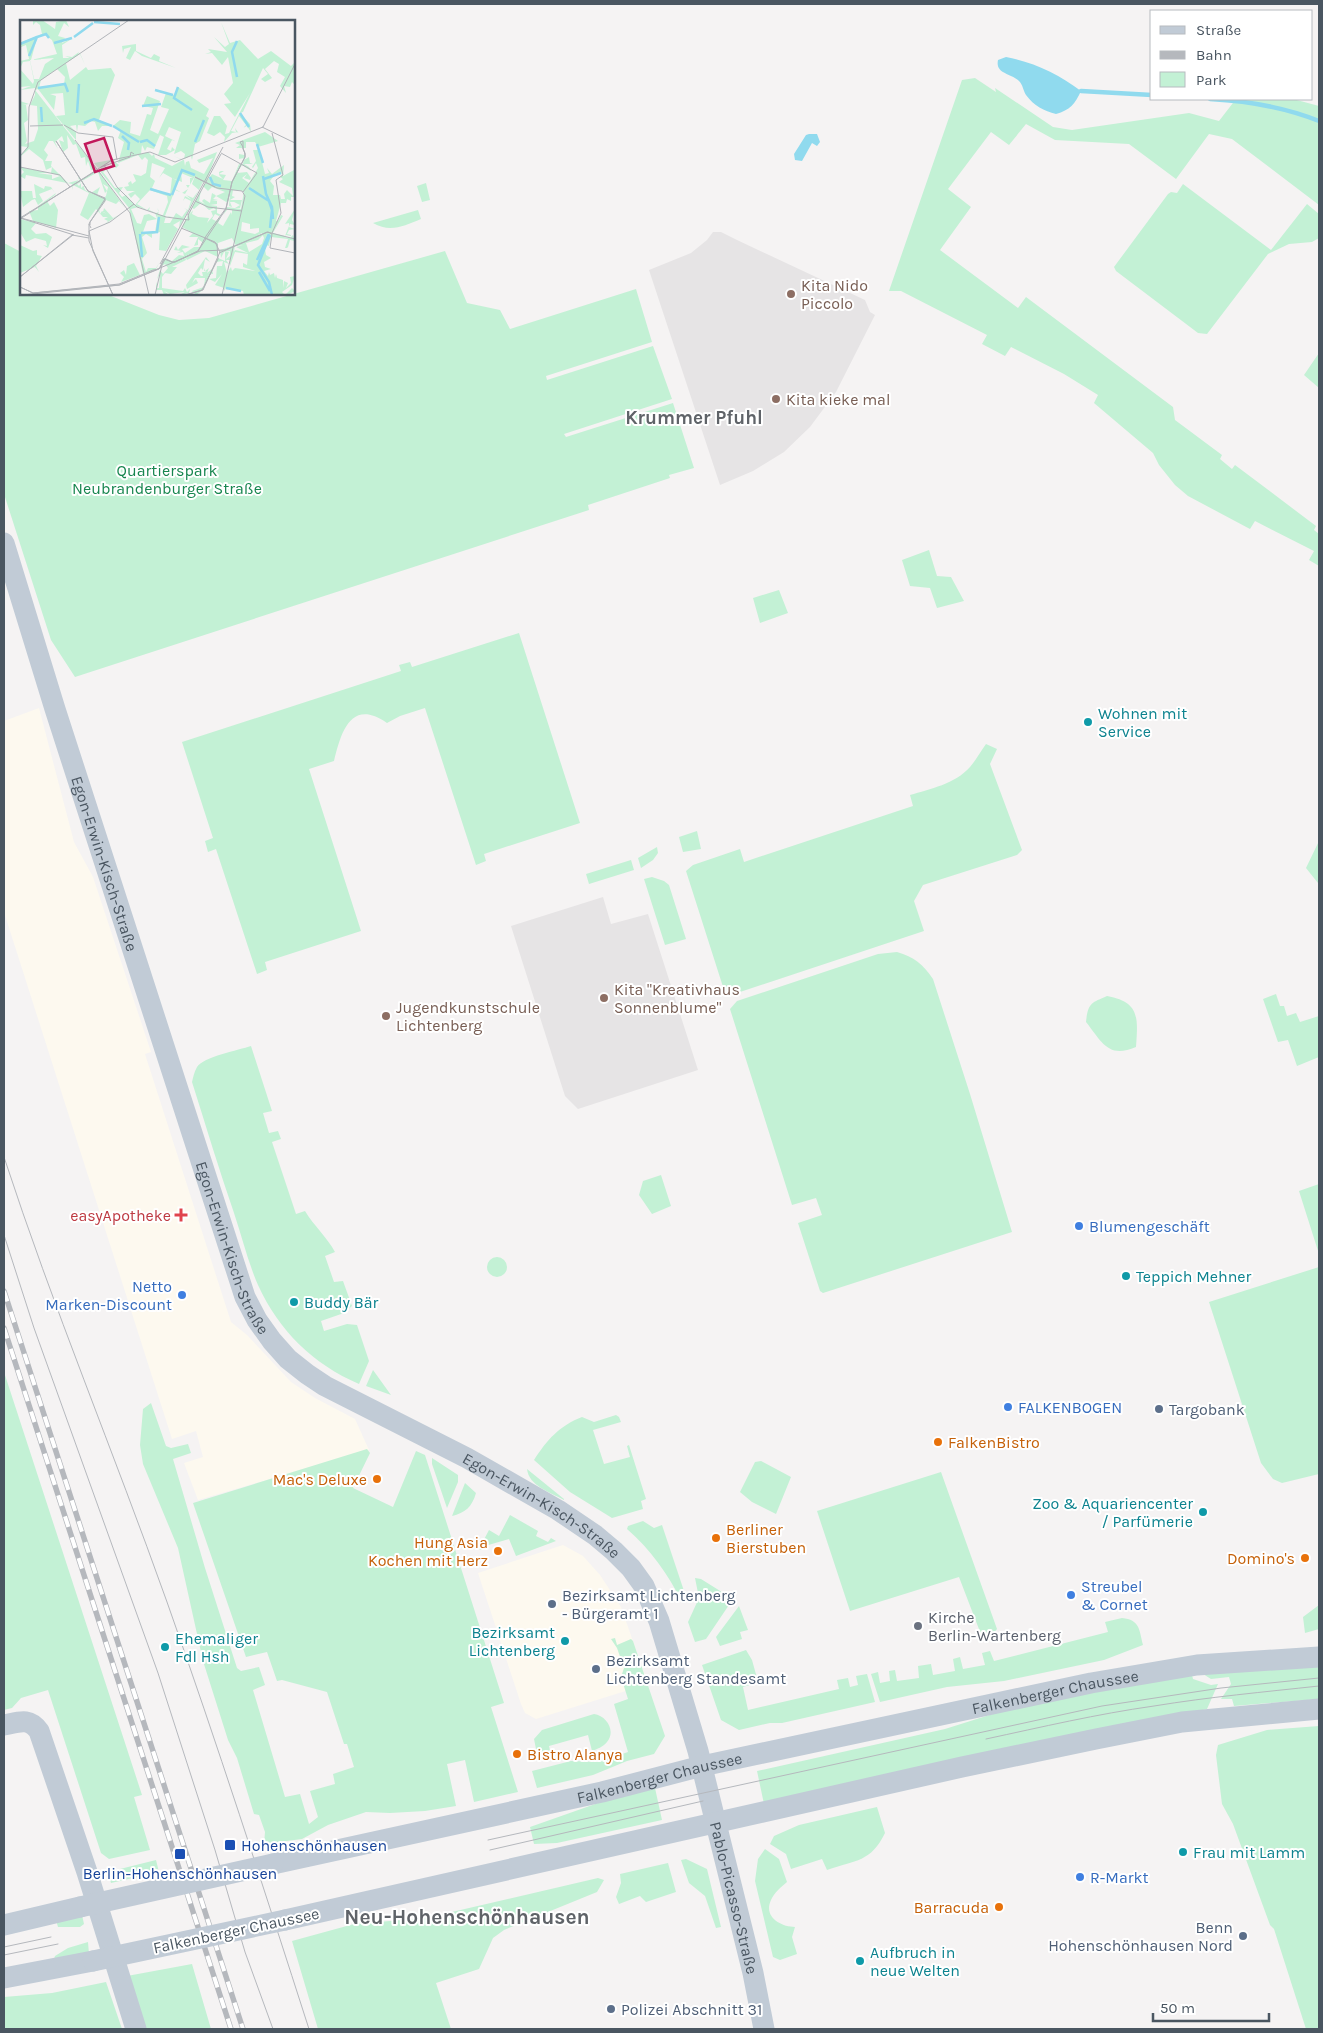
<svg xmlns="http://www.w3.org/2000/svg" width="1323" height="2033" viewBox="0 0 1323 2033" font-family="Karla,sans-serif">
	<rect width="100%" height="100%" fill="#f5f3f3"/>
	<path fill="#fdf9ef" d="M39 708 74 842 93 877 151 1052 145 1054 231 1322 247 1335 291 1382 315 1398 355 1419 369 1450 198 1500 184 1463 203 1457 196 1431 172 1439 4 912V721Z
		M563 1545 583 1556 600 1575 621 1607 648 1684 536 1719 525 1713 521 1704 478 1573Z"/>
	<path fill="#e6e4e5" d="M713 232H721L737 240 865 300 870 312 875 315 836 392 810 427 784 452 753 471 720 485 649 270 691 253 707 240Z
		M603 897 611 924 648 914 698 1070 578 1109 565 1096 511 926Z"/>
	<path fill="#c3f1d5" d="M975 78 996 92 995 88 1053 127 1072 130 1189 113 1219 121 1236 99H1293L1319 106V205L1232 139 1209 134 1176 179 1129 144 1055 140 1026 124 1009 145 991 132 948 189 971 207 940 250 1018 308 1026 297 1173 407 1175 420 1222 455 1220 459 1232 469 1235 465 1316 526 1314 530 1319 534V566L1309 560 1314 551 1255 521 1250 529 1188 496 1175 485 1159 465 1153 453 1094 403 1098 395 1064 374 1011 347 1005 356 982 344 987 335 901 291H889L962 80Z
		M426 183 430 200 422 202 417 186Z
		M1183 184 1271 250 1307 204 1319 214V238L1312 242 1289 244 1268 254 1207 334 1198 333 1116 271 1114 267 1168 194 1171 192 1177 193Z
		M418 210 421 219C404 226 390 233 373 223Z
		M4 243 21 252V294H106L159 315 179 320 209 318 445 251 467 303 500 310 510 329 636 289 652 342 546 376 547 380 653 346 672 399 564 434 566 437 673 403 694 468 669 475 670 478 588 505 589 510 75 677 51 640 4 494Z
		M1319 353V388L1304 375Z
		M929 550 937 576 951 577 964 601 937 608 930 588 910 586 902 560Z
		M779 590 788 613 760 623 753 598Z
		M519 633 580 823 484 854 486 861 476 865 425 708 400 716 387 723C351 698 341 732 334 761L309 769 361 931 265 962 267 970 257 974 216 849 208 852 205 841 213 838 182 742 401 671 399 665 410 662 412 667Z
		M986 744 997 749 990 764 1022 850 1017 855 923 885 914 901 924 931 737 993 724 990 686 871 693 865 740 849 744 862 913 806 910 795C930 789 955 784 970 767 976 760 981 751 986 744Z
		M697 831 701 849 683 852 679 837Z
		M1319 841V883H1318L1306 868Z
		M657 847 658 853 653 860 641 868 638 858Z
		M631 860 634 870 589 884 586 874Z
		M652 877 664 881 669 885 686 939 665 945 644 879Z
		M897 952C914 957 923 964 933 979L970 1094 1012 1232 823 1293 820 1291 798 1223 822 1215 816 1198 792 1205 730 1009 737 1001 878 954Z
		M1276 994 1280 1006H1284L1287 1016 1296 1013 1300 1022 1319 1016V1057L1297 1066 1288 1040 1278 1042 1263 999Z
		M1107 996C1140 1002 1138 1018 1136 1047 1108 1059 1102 1042 1086 1022 1088 1003 1091 1003 1107 996Z
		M251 1046 272 1111 263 1113 269 1133 278 1131 281 1139 272 1142 296 1214 305 1211C314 1226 327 1237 335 1252L325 1256 334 1282 343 1281 352 1306 344 1313 321 1321 324 1331 347 1324 357 1325 369 1361 359 1384C313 1364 279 1331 258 1285 248 1262 242 1237 234 1213 219 1170 206 1126 192 1082 193 1078 194 1072 197 1067 203 1057 239 1050 251 1046Z
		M661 1175 671 1206 652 1214 639 1195 643 1181Z
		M1319 1184V1254L1299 1191Z
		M487 1267a10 10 0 1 1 20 0a10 10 0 1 1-20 0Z
		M1319 1267V1474L1282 1483 1273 1479 1261 1463 1209 1302Z
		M373 1370 391 1395 366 1386Z
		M4 1372 142 1795 134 1797 150 1850 109 1859 101 1853 48 1690 21 1698 12 1708 4 1710Z
		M151 1403 166 1446 171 1448 188 1444 191 1453 173 1459 205 1568 237 1668 241 1671 259 1667 265 1685 253 1690 285 1797 300 1794 309 1824 318 1817 310 1791 335 1784 333 1774 354 1767 347 1744H344L327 1692 282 1680 277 1681 267 1652 246 1657 193 1503 367 1449 370 1453 353 1488 393 1507 416 1451 425 1455 504 1703 491 1707 518 1792 474 1802 465 1760 447 1764 456 1806 425 1811 390 1813 366 1812 328 1825 302 1839 264 1844 265 1832 259 1815 254 1814 237 1758 228 1740 203 1661 178 1548 143 1464 140 1445 143 1409Z
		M616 1415 619 1417 621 1422 593 1430 604 1464 630 1457 627 1446 629 1445 646 1499 641 1501 643 1509 612 1518 570 1492 534 1460C547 1440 559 1426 582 1417L594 1422Z
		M432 1458 458 1475V1482L447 1508 432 1464Z
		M761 1461 791 1477 776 1514 752 1502 740 1492 755 1462Z
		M527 1469 564 1499V1500C550 1492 529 1486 527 1469Z
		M941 1472 997 1629 993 1634 982 1637 959 1577 850 1611 817 1511Z
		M465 1483 476 1493C472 1507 465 1513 452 1516Z
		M510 1515 538 1531 536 1536 548 1542 551 1538 556 1541 516 1556 509 1539 485 1546 481 1550 479 1549 489 1530 499 1536Z
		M643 1521 654 1528 662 1525 685 1594 682 1602C668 1574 651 1550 627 1529L628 1526Z
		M695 1578 701 1579 733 1599 706 1639 695 1642 688 1622 699 1598Z
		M1319 1605V1629L1305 1633 1303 1617Z
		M739 1606 748 1630 740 1632 742 1639 720 1646 716 1637Z
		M1122 1618C1140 1620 1139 1629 1143 1645L1104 1660 1004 1681 947 1687 880 1702 871 1674 878 1672 880 1683 890 1681 889 1671 895 1670 897 1681 919 1678 918 1666 931 1664 933 1675 955 1671 953 1659 960 1657 963 1669 985 1665 982 1653 990 1651 994 1661 1108 1632 1105 1622Z
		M615 1638 617 1645 631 1639 633 1641 665 1736 654 1754 627 1761 593 1775 537 1788 532 1771 571 1761 598 1762 628 1752 614 1704 628 1699 621 1677 624 1668 617 1648 611 1639Z
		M746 1650 752 1660 757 1678 753 1684 743 1687 748 1710 839 1689 837 1680 848 1678 850 1687 858 1685 856 1676 867 1674 875 1702 782 1723H770L739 1730 721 1720 702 1665Z
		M1319 1665V1699L1234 1706 1232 1699H1221L1231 1684 1229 1677 1211 1679 1203 1674Z
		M1192 1675 1193 1679 1211 1685 1218 1684 1207 1709 764 1804 757 1771 945 1729 1018 1706Z
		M594 1714C607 1716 616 1731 607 1742 603 1747 597 1749 592 1751L588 1735 549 1746 551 1755H544L536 1749 534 1739 542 1730Z
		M1319 1726V2029H1306L1274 1929 1270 1925 1233 1824 1222 1804 1216 1755 1218 1745 1267 1730Z
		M655 1788 662 1820 557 1843 534 1844 530 1827 618 1796Z
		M877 1807 885 1833C871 1862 856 1860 827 1870L822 1859 791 1869 786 1854 770 1844 774 1836 799 1825Z
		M765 1849 779 1859 787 1882C781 1887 774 1893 771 1900 763 1917 781 1927 795 1927L792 1937 797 1954 780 1960 773 1957 755 1881 758 1859Z
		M686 1859 707 1869 721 1927 716 1928 705 1896 689 1883 681 1860Z
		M156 1860 159 1872 111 1883 108 1872Z
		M668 1863 676 1892 646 1902 640 1896 619 1904 616 1897 621 1883 620 1874Z
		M598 1878 604 1880 597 1892 504 1930 493 1938 479 1969 436 1983 451 2029H318L292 1941 354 1924 426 1918Z
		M82 1915 84 1924 80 1927H58L56 1920Z
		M88 1942 89 1954 54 1959 55 1956 68 1948Z
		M192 1964 211 2029H145L127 1976Z
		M106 1982 122 2029H4V1997L52 1993Z"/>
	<path fill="#90daee" d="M1006 57C1033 62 1059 74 1081 91 1075 104 1070 110 1056 114 1044 111 1034 106 1026 95 1023 90 1023 85 1019 81 1011 73 995 74 998 60Z
		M809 134H817L820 142 817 146 812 143 802 161 795 160 794 154 806 135Z"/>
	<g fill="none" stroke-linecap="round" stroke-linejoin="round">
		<path stroke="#90daee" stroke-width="4.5" d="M1081 91 1152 95
			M1210 99C1248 101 1284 107 1319 121"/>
		<g stroke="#c1cbd6" stroke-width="21">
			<path id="s1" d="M4 543 55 709 245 1297 257 1320 272 1341 288 1359 307 1374 325 1386 467 1458 558 1510 595 1535 614 1551 631 1568 644 1586 659 1621 698 1751 753 1973 764 2029"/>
			<path d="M4 1725C19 1722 29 1717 39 1731L87 1872 136 2029"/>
			<path id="s2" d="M273 1864 602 1792 702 1766 1091 1683 1197 1665 1319 1657"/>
			<path d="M285 1920 962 1767 1096 1739 1182 1722 1319 1709"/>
			<path d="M4 1925 80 1907"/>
			<path d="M4 1978 93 1961"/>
		</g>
		<path stroke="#b5b8bd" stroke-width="1" d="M4 1157C53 1307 114 1453 167 1602 217 1743 263 1886 309 2029
			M4 1235 34 1328 158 1673 215 1850 245 1952 273 2029
			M986 1739C1042 1727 1097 1714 1154 1706 1209 1697 1264 1692 1319 1686
			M488 1840 1102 1706 1221 1688 1319 1678
			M490 1850 703 1801
			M4 1947 51 1937
			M4 1955 58 1944"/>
		<defs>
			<path id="rail" d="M4 1291 243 2029
				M4 1328 231 2029"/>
		</defs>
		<use href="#rail" stroke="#b5b8bd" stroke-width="5.5"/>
		<use href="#rail" stroke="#fff" stroke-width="4" stroke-dasharray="11" stroke-linecap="butt"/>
		<path stroke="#c1cbd6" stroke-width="21" d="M80 1907 273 1864
			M93 1961 285 1920"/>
	</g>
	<g fill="#8d6e63" stroke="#fff" stroke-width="2">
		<circle cx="791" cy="294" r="5"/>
		<circle cx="776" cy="399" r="5"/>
		<circle cx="604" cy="998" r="5"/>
		<circle cx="386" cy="1016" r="5"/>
	</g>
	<g fill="#0f9aa8" stroke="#fff" stroke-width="2">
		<circle cx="1088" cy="722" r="5"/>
		<circle cx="1126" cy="1276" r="5"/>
		<circle cx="294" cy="1302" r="5"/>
		<circle cx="1203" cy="1512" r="5"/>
		<circle cx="565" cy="1641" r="5"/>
		<circle cx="165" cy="1647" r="5"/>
		<circle cx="1183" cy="1852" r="5"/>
		<circle cx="860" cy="1961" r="5"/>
	</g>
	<path fill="#e0444e" stroke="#fff" stroke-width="2" d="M178.5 1207.5h5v5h5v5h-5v5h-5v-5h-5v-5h5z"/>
	<g fill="#3f7fe0" stroke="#fff" stroke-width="2">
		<circle cx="1079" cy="1226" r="5"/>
		<circle cx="182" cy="1295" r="5"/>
		<circle cx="1008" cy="1407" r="5"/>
		<circle cx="1071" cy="1595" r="5"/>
		<circle cx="1080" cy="1877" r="5"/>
	</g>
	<g fill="#5c6f8a" stroke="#fff" stroke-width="2">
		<circle cx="1159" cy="1409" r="5"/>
		<circle cx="552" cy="1604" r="5"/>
		<circle cx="596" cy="1669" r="5"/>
		<circle cx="1243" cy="1936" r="5"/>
		<circle cx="611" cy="2009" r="5"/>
	</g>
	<g fill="#e8710a" stroke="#fff" stroke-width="2">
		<circle cx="938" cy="1442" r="5"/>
		<circle cx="377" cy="1479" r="5"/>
		<circle cx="716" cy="1538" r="5"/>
		<circle cx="498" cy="1551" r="5"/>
		<circle cx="1305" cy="1558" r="5"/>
		<circle cx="517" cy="1754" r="5"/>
		<circle cx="999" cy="1907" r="5"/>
	</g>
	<circle fill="#6b7280" stroke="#fff" stroke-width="2" cx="918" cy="1626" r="5"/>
	<g fill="#1a4fb4" stroke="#fff" stroke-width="2">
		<rect x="224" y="1839" width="12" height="12" rx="2.5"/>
		<rect x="174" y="1848" width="12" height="12" rx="2.5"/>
	</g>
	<g text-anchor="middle" stroke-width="4" stroke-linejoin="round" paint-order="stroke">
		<g font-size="16" fill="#785e54" stroke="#fff" text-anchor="start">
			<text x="801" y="291">Kita Nido<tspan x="801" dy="18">Piccolo</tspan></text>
			<text x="786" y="405">Kita kieke mal</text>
			<text x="614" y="995">Kita "Kreativhaus<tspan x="614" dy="18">Sonnenblume"</tspan></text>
			<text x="396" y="1013">Jugendkunstschule<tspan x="396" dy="18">Lichtenberg</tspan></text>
		</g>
		<g font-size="16" fill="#17864f" stroke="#fff">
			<text x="167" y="476">Quartierspark<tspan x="167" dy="18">Neubrandenburger Straße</tspan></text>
		</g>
		<g font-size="16" fill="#0d838f" stroke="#fff" text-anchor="start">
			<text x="1098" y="719">Wohnen mit<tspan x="1098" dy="18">Service</tspan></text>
			<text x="1136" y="1282">Teppich Mehner</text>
			<text x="304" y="1308">Buddy Bär</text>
			<text x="1193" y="1509" text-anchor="end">Zoo &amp; Aquariencenter<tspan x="1193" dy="18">/ Parfümerie</tspan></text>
			<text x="555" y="1638" text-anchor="end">Bezirksamt<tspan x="555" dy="18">Lichtenberg</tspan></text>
			<text x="175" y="1644">Ehemaliger<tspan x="175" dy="18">Fdl Hsh</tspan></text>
			<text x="1193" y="1858">Frau mit Lamm</text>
			<text x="870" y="1958">Aufbruch in<tspan x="870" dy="18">neue Welten</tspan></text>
		</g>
		<g font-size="16" fill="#4a5661" stroke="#fff">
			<text dy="6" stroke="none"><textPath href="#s1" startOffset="336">Egon-Erwin-Kisch-Straße</textPath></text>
			<text dy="6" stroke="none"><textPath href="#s1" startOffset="741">Egon-Erwin-Kisch-Straße</textPath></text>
			<text dy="6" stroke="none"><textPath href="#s1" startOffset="1161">Egon-Erwin-Kisch-Straße</textPath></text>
			<text dy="6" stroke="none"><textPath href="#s2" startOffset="801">Falkenberger Chaussee</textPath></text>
			<text dy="6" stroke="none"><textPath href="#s2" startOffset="396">Falkenberger Chaussee</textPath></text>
			<text dy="6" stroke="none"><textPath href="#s1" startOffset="1618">Pablo-Picasso-Straße</textPath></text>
			<text transform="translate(236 1930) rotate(-12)" y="6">Falkenberger Chaussee</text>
		</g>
		<g font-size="16" fill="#be3a42" stroke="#fff" text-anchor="end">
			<text x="171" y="1221">easyApotheke</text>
		</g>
		<g font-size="16" fill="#366cbe" stroke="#fff" text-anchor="start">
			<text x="1089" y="1232">Blumengeschäft</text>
			<text x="172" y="1292" text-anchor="end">Netto<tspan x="172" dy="18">Marken-Discount</tspan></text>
			<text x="1018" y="1413">FALKENBOGEN</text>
			<text x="1081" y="1592">Streubel<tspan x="1081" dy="18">&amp; Cornet</tspan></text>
			<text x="1090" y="1883">R-Markt</text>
		</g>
		<g font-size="16" fill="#4e5e75" stroke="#fff" text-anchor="start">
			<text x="1169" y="1415">Targobank</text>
			<text x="562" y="1601">Bezirksamt Lichtenberg<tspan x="562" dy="18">- Bürgeramt 1</tspan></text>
			<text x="606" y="1666">Bezirksamt<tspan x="606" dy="18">Lichtenberg Standesamt</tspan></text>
			<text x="1233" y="1933" text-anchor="end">Benn<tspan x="1233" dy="18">Hohenschönhausen Nord</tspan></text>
			<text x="621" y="2015">Polizei Abschnitt 31</text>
		</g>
		<g font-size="16" fill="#c56008" stroke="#fff" text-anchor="end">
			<text x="948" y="1448" text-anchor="start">FalkenBistro</text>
			<text x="367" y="1485">Mac's Deluxe</text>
			<text x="726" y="1535" text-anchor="start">Berliner<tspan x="726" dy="18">Bierstuben</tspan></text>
			<text x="488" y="1548">Hung Asia<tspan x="488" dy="18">Kochen mit Herz</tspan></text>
			<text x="1295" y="1564">Domino's</text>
			<text x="527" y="1760" text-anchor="start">Bistro Alanya</text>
			<text x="989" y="1913">Barracuda</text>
		</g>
		<g font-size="16" fill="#5b616d" stroke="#fff" text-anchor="start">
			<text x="928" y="1623">Kirche<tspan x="928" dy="18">Berlin-Wartenberg</tspan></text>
		</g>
		<g font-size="16" fill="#164399" stroke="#fff" text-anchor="start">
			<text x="241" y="1851">Hohenschönhausen</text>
			<text x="180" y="1879" text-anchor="middle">Berlin-Hohenschönhausen</text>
		</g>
		<g font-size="19" font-weight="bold" fill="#5f6368" stroke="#fff">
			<text x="694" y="424">Krummer Pfuhl</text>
		</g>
		<g font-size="21" font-weight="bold" fill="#5f6368" stroke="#fff">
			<text x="467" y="1924">Neu-Hohenschönhausen</text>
		</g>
	</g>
	<g transform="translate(20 20)">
		<rect width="275" height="275" fill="#f5f3f3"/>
		<path d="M13 0H22L35 9 36 2 46 0 49 7 44 3 38 16 45 18 42 23 53 18 42 25 43 38H50L45 36 52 37 59 32 58 34 60 33 65 45 60 34 46 43 50 60 66 47 68 50 91 48 95 55 109 59 95 55 79 100 93 106 100 100 111 102 110 113 120 116 127 94 131 95 133 88 123 86 127 76 140 81 130 110 138 114 149 89 141 87 146 73 154 75 158 67 189 89 186 96 189 98 180 121 175 124 172 140 171 136 164 139 165 134 161 131 154 134 161 112 149 107 145 116 157 122 152 120 147 129 151 131 152 127 155 130 146 135H138L144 117 140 115 134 129 127 127 125 131 122 125 121 134 128 132 132 136 134 134 135 138 152 146 163 140 153 136 164 140 165 146 166 142 169 141 171 148 184 154 193 138 179 143 177 140 197 132 186 162 192 154 203 159 199 155V152L201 151H204L199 154 206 155 203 160 212 161 219 144H223L224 138 219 139V134L224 135V131L225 136 224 140 229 137 230 143 233 144H224L229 147 231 151 222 145 217 153 227 152 231 158 230 160 224 158 227 154 222 158 229 163 238 148 236 143 233 148 232 147 236 141 233 130H239L245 154 249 153 247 148 252 154 264 145 263 156 274 150 275 177H271V181L267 179 266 183H261L256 201H258L261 195 263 196 251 216 253 213 265 216 269 206V203L265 204 275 189 272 200 275 205 270 204 269 207 275 209 269 210 267 214 271 215V216L266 215 264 217 270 218 273 215 275 221 270 220 268 227 267 228H265L268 219 251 217 249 226 246 225 245 229 246 235 251 238 244 242 245 247 251 249 244 251 248 256 249 252 250 255 254 253 255 258 256 254 257 258 263 260V268L264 261 268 263 266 268 271 263 270 257 275 256 272 265 262 272 265 275 272 268 275 271 268 275H224L223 271 206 268 204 271V268L195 265 202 254 195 262 189 259 196 258 197 246H202L203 241 196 242 198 237 185 231 167 240 165 237 166 240 152 247H157L151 254 145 253 142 257V268L163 271 165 268 167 272 170 269 169 273 159 275 165 272 150 274 144 271 149 275H144L142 270H136V266L137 262V268H139L140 254 137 259 140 250 143 254 148 248 145 244 140 247 144 238 152 241 159 235 164 236 163 232 157 233 153 231 157 233 161 231 154 230 156 226 158 230 162 225 170 227 162 229 165 233 174 227H181L182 222 178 219V225L174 226 178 217H169L173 213 162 207 181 170 179 181 185 184 182 181 184 179 190 183 192 173 195 175 193 172 196 176 205 172 192 167 188 171 183 166 181 170 183 166 186 163 183 162 159 208 160 201 153 205 158 209 146 231 139 230 140 212 132 214V218L126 214 122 217 127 233 122 239 126 252 128 248H136L139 243 136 249 123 254 109 188 79 150 82 147 78 148 74 143 96 139 94 141 99 145 96 148 90 142 81 150H86L83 152 95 168 103 167 99 173 102 177 106 175 115 185 120 179 115 174 111 178 108 174 115 171H107L104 167 109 166 108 163 111 161 112 164 116 161 113 154 121 156 126 153 128 140 125 137 122 140 118 135 98 143 104 122 98 118 101 110 93 106H82L78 111 75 102 71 101 65 106 58 105 57 112 56 105 50 106 56 112V120L36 96 45 95 43 73 30 74 36 76 34 90 18 69 15 70 77 149 71 150 68 141 66 146 65 137 61 138 56 124 53 125 47 115 48 128 43 132 39 120 44 122 42 116 35 122 38 129 33 121H29L24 130 28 135 25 141H32L31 146 48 163 59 160 58 156 60 159 56 163 60 161 61 162 57 164 59 166 61 163V168L64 165 62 159 78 150 105 188 99 181 96 184 86 180 79 189 80 194 82 191 87 194 83 192 84 188 93 198 99 195 85 204 88 201 84 199 88 197H83L76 189 68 200 60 195 69 173 53 165 52 170V164L47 163 6 155 5 159 0 156 4 152 0 147 30 153H18L32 155V159L40 156 31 153 32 147 26 150 23 140 9 129 0 137 7 127 0 126V81L9 84 3 85H6L8 100 4 103 7 121 5 124 14 121 18 109 17 86 10 85 15 75V68L0 70 11 66 0 67V41L9 39 6 25 1 27 2 22 22 14 20 5 16 2 13 5ZM25 15 32 20 37 34 11 40 17 18ZM34 38 25 44 19 59H14L10 40ZM10 41 14 61 13 64 0 49 3 42ZM37 49 45 57 44 64 19 68 21 60ZM132 143 145 148 139 158 143 153 152 158 150 175 132 168 135 161 130 157ZM78 152 85 173 87 171 83 164 88 167 86 176 84 178 77 175 80 167 71 173 65 170 62 161ZM161 153 173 158H170V165H166L168 168 175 156 172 164 179 170 173 178 166 175 172 180 165 176 163 181 169 184 163 181 165 178 171 181 168 190 164 188 167 190 162 197 156 193 150 203H144L146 196 149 197H153L145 196 155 170 165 174 168 169 162 173 155 169 158 161 152 158 162 162ZM256 153 263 154 260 157 263 159 259 162 272 168 273 176 267 170 264 174 265 179H261L260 175H253L254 166 250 161ZM130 170 141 174 140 179 141 174 147 176 148 182 143 195H138L135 212H123L127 201 137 199 129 194 124 195 121 204 117 203 111 189 119 187 135 193 137 198 139 191 137 188 139 192 136 193 129 190 130 187 127 190 117 184ZM213 170 224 171 221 189 207 187 203 195 207 190H212V195L211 192 203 206 198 203 201 197 196 201 192 199 195 194 199 196 201 195 197 193V186L205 187 190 185 197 184V181H192L198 180 193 179 196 176 208 183 210 172 209 186 212 187 210 182H214L220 185 215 188H220L222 180H210L215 177 212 176ZM181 183 189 190 194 188 196 190 191 191 193 196 187 203 189 198 178 197 172 194 173 190 170 194 172 188 174 189ZM222 202 230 204V209L239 208V212L235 214 221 211ZM242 213 244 218 242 224 229 232 226 223 238 220 243 215H238ZM212 218 216 226 223 225 216 227 228 233 215 230 214 232 215 225 200 230 201 238 204 232 210 231V246L215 232 228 234 227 245 223 243V247L235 251 215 248 212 251 211 247 207 253 204 242 209 244 206 240H210V236L206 239 209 232H205V241L198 238V223ZM201 2 210 23 220 20 238 39 251 31 271 46 275 42V65L272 62 270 67 264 66 266 73 260 66 265 57 257 52 259 44 254 41 245 49 252 58 245 62 241 59 248 54 243 48 223 92 220 93 230 104 231 112 227 106 223 108 226 105 219 96 211 111 216 112 215 108 220 115 218 112 212 113 204 122 205 117 200 112 194 116 187 113 194 96H200L207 106 205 114 209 113 230 73 215 97 204 84 211 83 204 74 213 63 208 37 202 45 192 33 185 34 191 32 188 29 207 32 194 17 205 27 209 24ZM116 24V31L131 38 134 34 140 37 139 41 156 48 122 36 115 31 110 40 106 38 111 27 104 29 103 33 102 26ZM245 112 258 121 238 127 235 122H226V128H216L220 125 215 123ZM14 164 24 169 25 166 31 167 35 173 32 169 19 174 23 181 18 185 15 179 12 180 3 187 0 171H12L13 178H16ZM36 173 35 175 27 181 30 186 34 182 38 190 36 208 14 201 16 203 11 209 16 214 26 213 32 217 28 228 23 225 27 226 26 221 15 218 6 222 0 212V199L11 202 2 199 13 201 9 191 18 190V186ZM0 225 13 231 17 230V235L22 236 16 246 19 252 15 247 0 253ZM186 237 190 242 185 239 183 250 181 248 178 253 181 256H183L182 252H187L184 251V248L185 251 189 248 187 253 192 249 193 254H191L183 270 176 275 172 271 184 267 185 258H175L172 263 176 259 178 263 167 269 166 265ZM114 243 120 255 101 262 104 257 100 253 104 250 106 255 107 246Z" fill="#c3f1d5" fill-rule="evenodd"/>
		<path fill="none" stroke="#90daee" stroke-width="2.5" d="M74 2 100 4M54 17 73 3M217 21 212 32 217 57M34 23 52 18M0 24 17 17M9 36 17 17 26 14 29 18M158 67 154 78 172 90M18 68 45 64 48 72M135 70 153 75M122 86 141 84M21 87 22 102M57 93 59 64M220 93 229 107M64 103 74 99 92 106M93 106 119 122M102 116 109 123 108 130M120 122 127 120 135 126M175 122 184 100M237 124 243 143M243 156 246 174M190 157 193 164 201 166M244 159 261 153M229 168 249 181 252 190 250 208M130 169 151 175M246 174 252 187 253 199M152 175 162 150 175 155M121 213 137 212 139 197M120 214 122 237M250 215 238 245 249 262 252 275M237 240 249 214M239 252 250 271M206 268 221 271"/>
		<path fill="none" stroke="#b1b4b9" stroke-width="1" d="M44 105 58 113 93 117 97 140M10 106 43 105M242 107 275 123M252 113 263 155 256 160 261 193 252 213M55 120 110 193 129 275M201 133 237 153 223 172M0 136 8 127 9 87 18 62 109 0M84 145 97 167 117 187 146 197 169 200 168 194M0 147 40 155 50 167M81 147 110 137 111 132 114 134M195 167 175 157 197 168 222 171 225 176 202 275M175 181 188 187 222 191M168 195 201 134M0 198 76 151M0 198 54 215M1 198 69 216M0 199 92 140 130 132 155 142 243 107 275 44M69 204V221L93 275M70 205V202L85 181V178L68 171 36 121 68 171 85 179 70 202 69 204 71 208M161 208 195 222 200 232 183 270 166 275M199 233 248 212 252 214 250 228 275 233M140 244 203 127M0 257 53 215M0 257 52 215 69 218M0 267 13 273 99 264 114 258 133 250 139 249 140 248 143 241V240L144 239H146L152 242H155L178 231 186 216 206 188 212 162 225 137V134L223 128V121L220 122 223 127V129L225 133V137L212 162 206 189 178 231 155 242H152L144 239 139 249 99 265 13 273 0 267M3 275 100 265 180 231 205 230 247 212 275 219M93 275 73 231 69 211 90 202 114 184M135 275 142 245 166 200M165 275 182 270 198 239 197 224 185 218"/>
		<path fill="#c2185b" fill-opacity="0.15" stroke="#c2185b" stroke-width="2.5" d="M84 118 94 146 75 152 65 124Z"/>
		<rect width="275" height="275" fill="none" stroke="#4a5661" stroke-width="2.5"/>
	</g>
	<rect width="1323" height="2033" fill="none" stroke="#4a5661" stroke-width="10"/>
	<rect x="1150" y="10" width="162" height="90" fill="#ffffff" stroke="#b7bbc0"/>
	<rect x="1160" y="26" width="25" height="8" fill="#c1cbd6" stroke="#b7bbc0"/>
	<text x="1196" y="35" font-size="15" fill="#4a5661">Straße</text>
	<rect x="1160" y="51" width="25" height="8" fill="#b5b8bd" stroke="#b7bbc0"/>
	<text x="1196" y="60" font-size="15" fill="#4a5661">Bahn</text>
	<rect x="1160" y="72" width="25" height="15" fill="#c3f1d5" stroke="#b7bbc0"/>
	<text x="1196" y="85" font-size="15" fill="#4a5661">Park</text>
	<path d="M1153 2013v8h116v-8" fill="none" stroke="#4a5661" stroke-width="2.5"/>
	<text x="1160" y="2013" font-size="15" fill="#4a5661" stroke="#ffffff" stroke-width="4" paint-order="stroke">50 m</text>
</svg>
